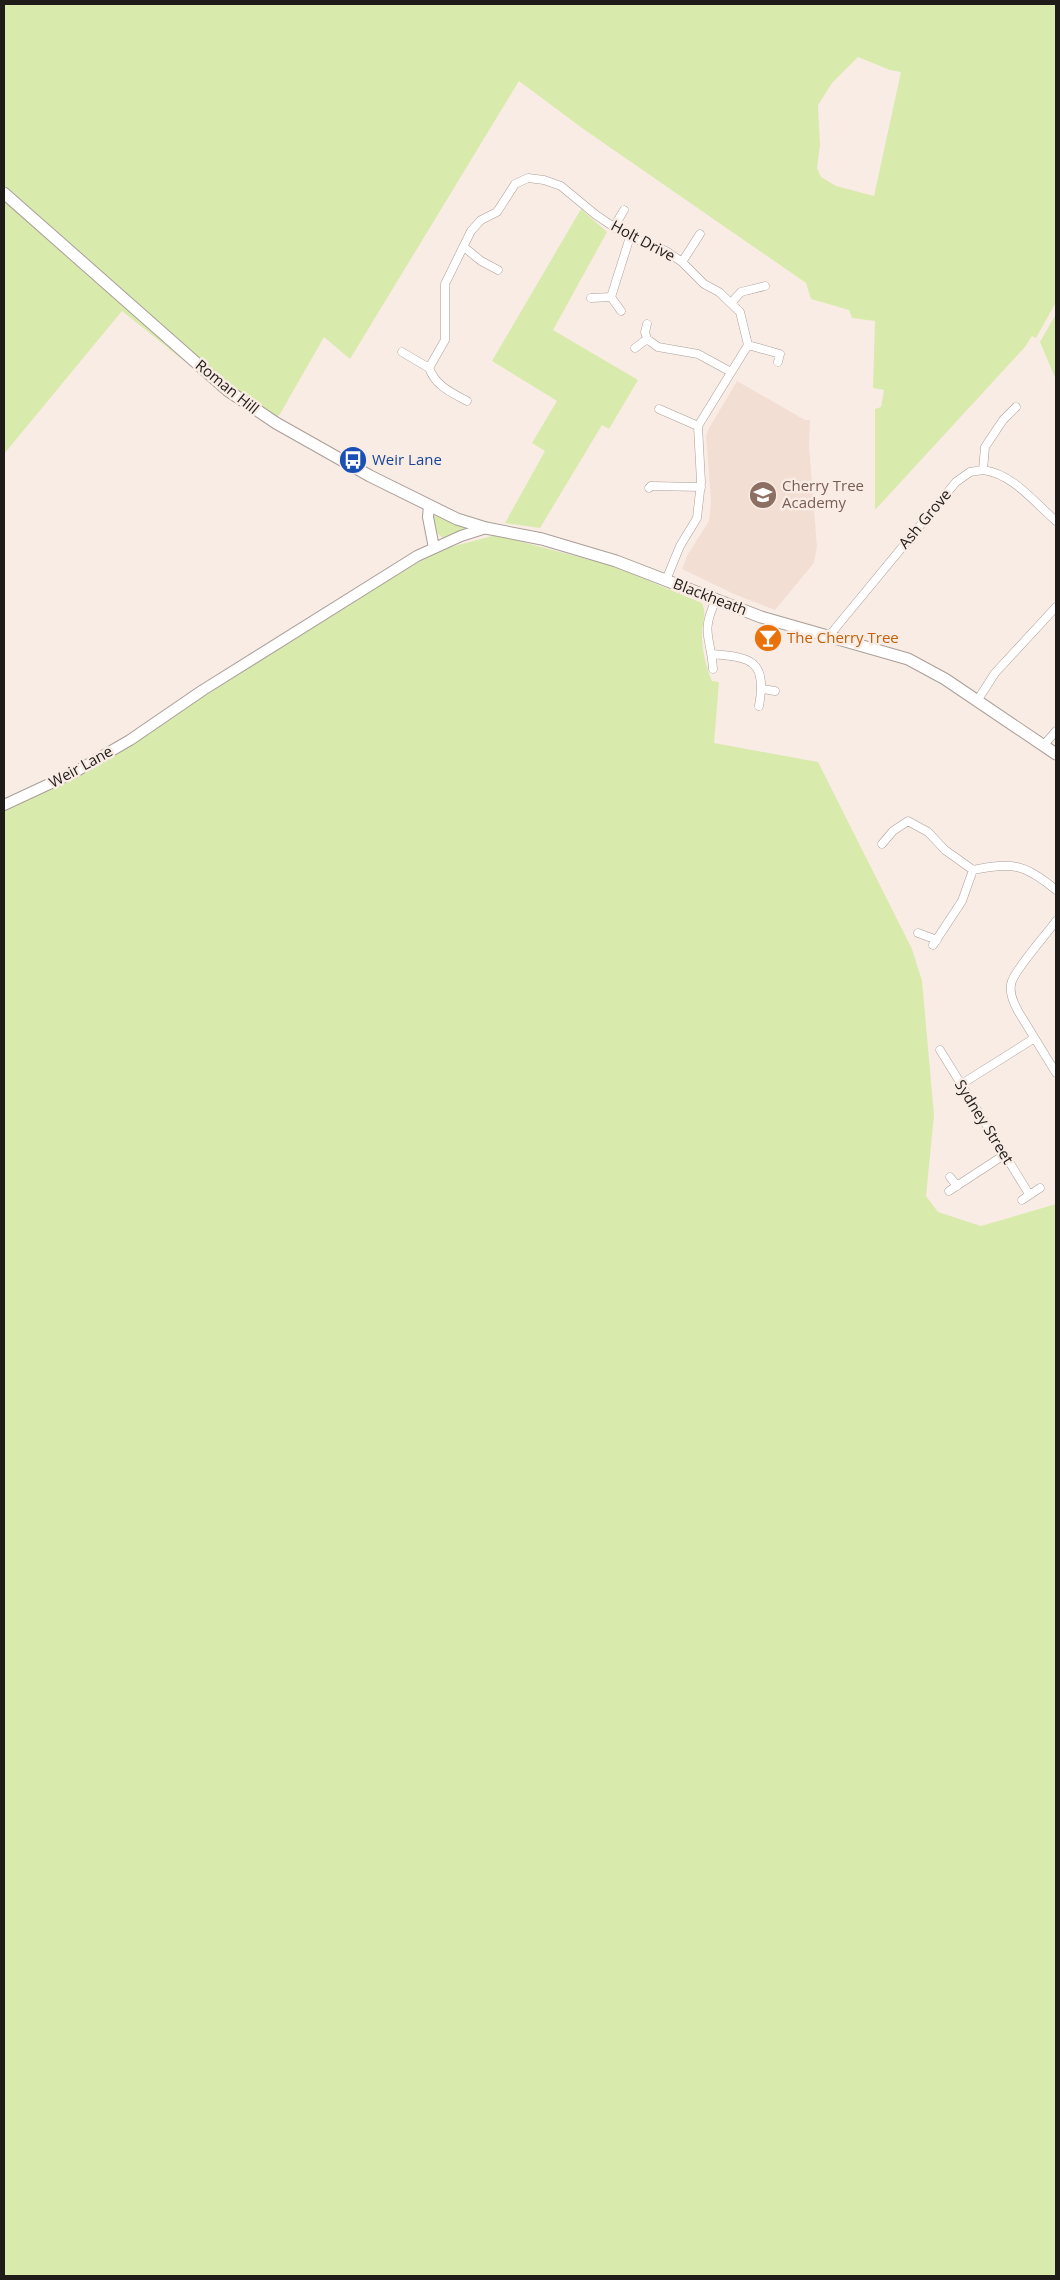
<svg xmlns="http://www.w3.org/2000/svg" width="1060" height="2280" viewBox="0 0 1060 2280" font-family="'Open Sans',sans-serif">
	<rect width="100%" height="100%" fill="#f9ece5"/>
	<path fill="#f3ded4" d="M737 381 805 420H810L809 445 817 547 814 563 775 610 736 595 682 569 688 554 709 521 711 501 706 436 708 430Z"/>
	<path fill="#d9eaad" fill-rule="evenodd" d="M4 4H1056V302L1036 338 1032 336 1025 347 875 510V409L881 407 884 390 873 388 875 321 852 318 849 310 811 299 806 283 582 128 519 81 350 359 324 337 280 414 269 424 233 400 122 311 4 454ZM858 57 890 70 901 72 874 196 836 186 821 177 817 168 820 145 818 105 832 83Z
		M581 209 607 232 553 330 638 380 609 429 602 425 540 528 505 523 545 451 532 443 557 401 492 361Z
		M1056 314V380L1040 342Z
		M433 515 474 528 444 539 436 532Z
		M496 535 613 566 702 603C707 614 702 623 702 635 702 649 706 668 712 681L719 682 714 743 818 762 912 949 922 981 934 1115 926 1196 938 1212 981 1226 1056 1204V2276H4V805L75 772 417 556Z"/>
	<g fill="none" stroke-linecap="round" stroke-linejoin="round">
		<defs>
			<path id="minor" d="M614 227 624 210
				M464 247 481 261 498 270
				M682 262 700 234
				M591 298 611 297
				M732 302 741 292 765 286
				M621 311 611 297 630 237
				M647 339 645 332 647 324
				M748 345 780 354 778 362
				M635 348 647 339 658 347 698 354 731 372
				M402 352 429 368
				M467 401C450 392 436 386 429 368L445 340V284L471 231 481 220 497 212 515 184 528 178 544 180 561 186 596 215 614 227 630 237 666 251 682 262 704 284 719 292 740 312 748 345 698 426 701 482 697 518 680 546 666 580
				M659 409 698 426
				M983 470C1013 474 1034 502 1056 521
				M649 488 651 486 701 487
				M829 636 956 482 970 472 983 470 985 447 1003 420 1016 407
				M712 654C752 657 767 661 759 706
				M713 669C711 637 700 633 716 600
				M762 689 775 691
				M977 701 995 673 1056 607
				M1043 746 1056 731
				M882 844 893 831 908 821 928 832 945 850 973 870C1013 862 1025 864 1056 890
				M1056 921C1046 935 1017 967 1012 981 1008 991 1013 1002 1018 1011L1056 1073
				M918 933 937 940
				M933 945 962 901 973 870
				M940 1050 1029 1194
				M960 1085 1033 1039
				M950 1177 957 1186
				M949 1191 1004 1155
				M1022 1200 1040 1188"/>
			<path id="tertiary" d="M429 506 428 517 434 548
				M4 805 75 772 130 740 203 690 417 556 461 536 486 528"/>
			<path id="secondary" d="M4 193 227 390 276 423 370 476 457 519 486 528 542 539 616 561 761 617 908 659 945 679 1056 754"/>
		</defs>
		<use href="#minor" stroke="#aa9e98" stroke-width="9"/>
		<use href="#tertiary" stroke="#aa9e98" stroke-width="12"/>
		<use href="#secondary" stroke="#aa9e98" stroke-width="13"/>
		<use href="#minor" stroke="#fff" stroke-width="8"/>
		<use href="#tertiary" stroke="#fff" stroke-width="10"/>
		<use href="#secondary" stroke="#fff" stroke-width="11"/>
	</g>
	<defs>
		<symbol id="bus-disc" viewBox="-11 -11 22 22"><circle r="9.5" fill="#1a4fb4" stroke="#f9ece5"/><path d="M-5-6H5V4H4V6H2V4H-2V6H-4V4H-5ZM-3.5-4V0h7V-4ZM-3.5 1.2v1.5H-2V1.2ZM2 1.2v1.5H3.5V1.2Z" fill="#fff"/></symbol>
		<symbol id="school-disc" viewBox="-11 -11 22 22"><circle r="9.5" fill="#8d6e63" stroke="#f9ece5"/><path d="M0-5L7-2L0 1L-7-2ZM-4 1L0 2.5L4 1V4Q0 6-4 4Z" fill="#fff"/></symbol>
		<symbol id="bar-disc" viewBox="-11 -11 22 22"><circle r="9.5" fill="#e8710a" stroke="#f9ece5"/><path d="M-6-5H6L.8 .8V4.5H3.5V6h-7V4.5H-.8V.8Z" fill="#fff"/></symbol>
	</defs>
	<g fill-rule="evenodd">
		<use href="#bus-disc" x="337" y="444" width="32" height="32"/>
		<use href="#school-disc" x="747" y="479" width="32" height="32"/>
		<use href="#bar-disc" x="752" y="622" width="32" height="32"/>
	</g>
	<g text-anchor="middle" stroke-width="5" stroke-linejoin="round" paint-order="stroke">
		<g font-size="15" fill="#1f1b19" stroke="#f9ece5">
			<text transform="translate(643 241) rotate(28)" y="5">Holt Drive</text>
			<text transform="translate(227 387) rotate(39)" y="5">Roman Hill</text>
			<text transform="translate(925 519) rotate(-50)" y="5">Ash Grove</text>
			<text transform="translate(710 597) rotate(21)" y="5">Blackheath</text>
			<text transform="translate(81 767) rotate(-29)" y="5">Weir Lane</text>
			<text transform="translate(984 1122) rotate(58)" y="5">Sydney Street</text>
		</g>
		<g font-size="15" fill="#164399" stroke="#f9ece5" text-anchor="start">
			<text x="372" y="465">Weir Lane</text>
		</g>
		<g font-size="15" fill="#785e54" stroke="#f9ece5" text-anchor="start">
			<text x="782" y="491">Cherry Tree<tspan x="782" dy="17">Academy</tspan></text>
		</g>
		<g font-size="15" fill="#c56008" stroke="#f9ece5" text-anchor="start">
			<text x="787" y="643">The Cherry Tree</text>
		</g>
	</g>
	<rect width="1060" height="2280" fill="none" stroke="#1f1b19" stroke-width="10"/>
</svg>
